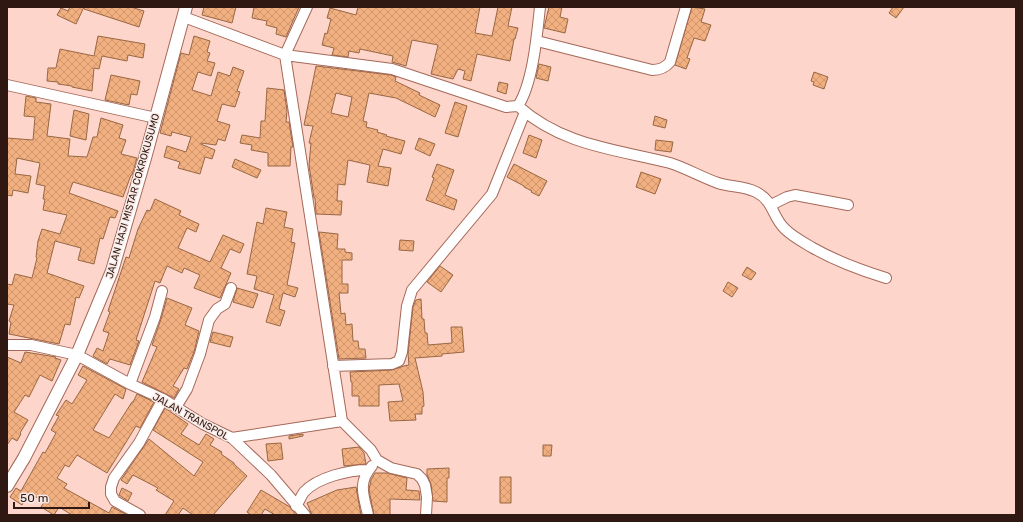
<svg xmlns="http://www.w3.org/2000/svg" width="1023" height="522" viewBox="0 0 1023 522" font-family="Rubik,sans-serif">
	<defs>
		<pattern id="building-cross-hatch" width="8" height="8" patternUnits="userSpaceOnUse"><rect width="8" height="8" fill="#f2af80"/><path d="M0 0l8 8M0 8l8-8" fill="none" stroke="#d0966e"/></pattern>
	</defs>
	<rect width="100%" height="100%" fill="#fed5ca"/>
	<path fill="url(#building-cross-hatch)" stroke="#986743" fill-rule="evenodd" d="M70 7H84L76 24 57 15 61 8 68 11Z
		M84 7H131L144 11 139 27 84 9Z
		M204 7H236L232 23 202 15Z
		M254 7H299L286 37 276 34 277 28 266 25 267 21 252 18Z
		M358 7H480L475 33 492 36 498 7H512L508 26 518 28 515 39H514L510 61 477 54 471 81 463 79 465 71 458 69 453 79 431 74 438 45 412 40 406 66 392 62 393 56 360 49 359 53 349 51 348 57 332 55 334 48 322 45 325 33 327 34 331 19 327 18 330 8 356 15Z
		M549 7H562L560 17 568 19 565 33 544 28Z
		M692 7 705 9 701 22 711 25 705 41 694 38 687 58 690 59 686 69 675 65Z
		M893 7H904L896 18 889 13Z
		M98 36 145 44 143 58 128 55 127 61 102 56 99 69 94 68 92 91 72 87V86L58 84V82L47 81 48 68H56L60 49 94 56Z
		M194 36 210 41 207 52 210 53 207 61 215 63 211 76 198 72 192 90 211 96 218 72 230 76 233 67 244 71 237 91 240 92 235 107 222 104 217 121 230 125 225 141 218 139 216 145 201 143V144L215 150 212 159 205 157 200 174 178 168 180 162 164 157 167 146 186 152 191 137 172 132 171 136 160 133 181 53 189 55Z
		M539 64 551 67 548 81 536 78Z
		M316 66 391 75 396 77 395 81 420 93 419 95 440 105 435 117 396 98 369 93 363 121 367 122 366 127 378 130 377 132 387 135 386 136 405 141 401 154 383 149 378 166 391 168 388 186 367 182 370 165 348 160 345 185 338 184 337 201H342L341 215 316 214 315 198H314L309 165 311 143H309L313 126 304 125ZM336 93 352 97 348 117 331 113Z
		M814 72 828 77 824 89 813 85 814 82 811 81Z
		M111 75 140 81 137 95 131 94 129 105 105 100Z
		M499 82 508 84 506 94 497 91Z
		M267 88 284 90 287 111 286 122H289L293 147H291L290 166H268V153L251 150 252 145 240 143 242 135 260 138 261 121H265Z
		M26 96 36 98V102L51 104 47 136 70 139 68 156 87 157 93 137H97L101 118 123 125 119 138 126 140 121 154 137 158 132 175H131L123 197 73 182 69 193 118 211 115 218 110 217 103 239 100 238 94 264 78 260 81 248 55 241 47 273 84 286 79 298 76 297 70 325 65 324 59 344 9 334 11 322 9 321 14 305 7 304V284L12 285 15 274 32 278 37 258 36 257 38 241 42 229 60 234 67 215 43 210 45 199H43L45 186 36 184 40 163 17 158 15 174 31 176 28 193 13 190 12 196 7 195V138L33 140 35 117 24 116Z
		M455 102 467 106 458 137 445 133Z
		M74 110 89 114 86 140 70 136Z
		M655 116 667 120 665 128 653 125Z
		M529 135 542 140 536 158 523 153Z
		M419 138 435 144 430 156 415 149Z
		M656 140 673 142 671 152 655 150Z
		M235 159 261 170 257 178 232 167Z
		M437 164 454 170 445 195 457 200 454 210 426 200 434 178 432 177Z
		M514 164 547 181 539 196 531 192 532 191 524 187V186L507 177Z
		M641 172 661 179 655 194 636 187Z
		M155 199 181 211 179 215 199 224 196 232 187 228 178 248 210 262 223 235 244 244 240 253 230 249 221 268 231 273 220 298 194 288 200 275 184 268 182 273 167 266 160 283 155 281 136 340 139 341 130 365 110 359 107 364 93 356 97 348 103 351 109 333 103 331 110 312 108 311 126 257 129 258 138 229 147 210 150 211Z
		M266 208 287 212 284 227 293 229 291 242 295 243 287 285 298 288 295 297 283 293 279 309 285 311 280 326 266 322 274 295 254 289 257 276 247 274 257 222 263 224Z
		M319 232 338 234 337 249H345V252L352 253V260H342V284H348V293H339L341 314 345 313 346 325 352 324 353 341H358L359 349H365L366 358 339 359Z
		M400 240 414 241 413 251 399 250Z
		M440 266 453 275 441 292 427 282Z
		M747 267 756 273 751 280 742 275Z
		M728 282 738 288 732 297 723 291Z
		M237 288 258 294 253 308 233 302Z
		M167 298 192 308 185 325 199 331 194 352 187 369 184 368 173 386 179 389 174 398 142 382 157 347 152 345 161 319Z
		M421 299 422 319H424L425 333H427L428 345 452 343 451 327H462L464 352 442 354V356L415 358 423 392 424 406 422 407V414H415L416 420 390 421 388 402 403 401 399 384 379 385V406H359V396H352V382H351L350 372 392 370 404 366 409 365 408 353 413 307 416 300Z
		M213 332 233 337 230 347 210 342Z
		M25 352 56 357 55 358 61 360 52 381 40 375 29 397 25 395 14 412 28 420 20 433 21 434 17 441 12 438 7 445V357L21 363Z
		M83 366 126 389 123 399 115 394 93 430 109 438 132 402H133L137 394 154 402 140 428 136 426 107 473 77 455 69 467 65 465 57 478 67 484 64 488 109 513 112 507 127 515H72L59 507 54 515 41 507 45 501 29 494 22 505 10 497 16 488 21 491 43 452 45 453 56 433 51 430 59 416 56 415 66 400 72 404 87 380 78 375Z
		M165 408 188 424 181 434 199 445 206 434 214 439 210 445 222 452 221 454 234 463V464L247 476 213 515H193L183 508 178 515H165L174 501 156 490 158 488 133 475 127 484 121 480 149 439 194 476 203 462 153 430Z
		M303 434V436L289 439V436Z
		M281 443 283 459 268 461 266 444Z
		M543 445H552L551 456H543Z
		M359 447 364 453 366 464 344 466 342 449Z
		M449 468V478H447V502L433 501 431 484 427 475V469Z
		M375 473H387L407 478 406 490 419 491 420 500 390 499V515H374L369 490 371 480Z
		M500 477H511V503H500Z
		M356 487 361 515H312L307 503 337 490Z
		M122 488 132 493 128 501 119 495Z
		M261 490 290 507 296 515H275L265 509 261 515H251L247 512Z"/>
	<g fill="none" stroke-linecap="round" stroke-linejoin="round">
		<defs>
			<path id="minor" d="M184 17 285 55 392 69 506 107 518 106C533 83 537 35 540 7
				M537 41 652 70C660 70 665 68 670 62L686 7
				M7 85 156 118
				M518 106C563 146 615 149 670 163 686 168 701 177 718 183 730 187 744 186 756 192 774 201 772 217 785 229 793 237 803 242 813 248 836 261 860 270 886 278
				M771 205 787 197 795 195 848 205
				M7 345H31L77 355 130 384 163 399 203 424 232 438 271 475 305 515
				M333 366 392 364 399 361 402 352 407 306 412 290 492 194 525 112
				M130 384 155 317 162 291
				M176 407 187 389 200 354 209 320 217 309 225 304 231 288
				M342 421 371 450 377 460 391 468 417 474 422 479 425 485 427 497 426 515
				M232 438 342 421 285 55 307 7
				M296 506C299 502 301 496 304 492 318 477 349 470 368 470
				M140 515 115 501 111 494V487L114 478 139 443 163 399
				M368 515C364 496 357 483 372 466"/>
			<path id="major" d="M7 486 24 458 77 355 112 271 145 158 186 7"/>
		</defs>
		<use href="#minor" stroke="#a56959" stroke-width="12"/>
		<use href="#major" stroke="#a56959" stroke-width="14"/>
		<use href="#minor" stroke="#fff" stroke-width="10"/>
		<use href="#major" stroke="#fff" stroke-width="12"/>
	</g>
	<g text-anchor="middle" stroke-width="3" stroke-linejoin="round" paint-order="stroke">
		<g font-size="10" fill="#2f1811" stroke="#f7e9e6">
			<text transform="translate(132 196) rotate(-74)" y="4">JALAN HAJI MISTAR COKROKUSUMO</text>
			<text transform="translate(191 416) rotate(29)" y="4">JALAN TRANSPOL</text>
		</g>
	</g>
	<rect width="1023" height="522" fill="none" stroke="#2f1811" stroke-width="16"/>
	<path d="M14 502v6h75v-6" fill="none" stroke="#2f1811" stroke-width="2"/>
	<text x="20" y="502" font-size="12" fill="#2f1811" stroke="#f7e9e6" stroke-width="3" paint-order="stroke">50 m</text>
</svg>
